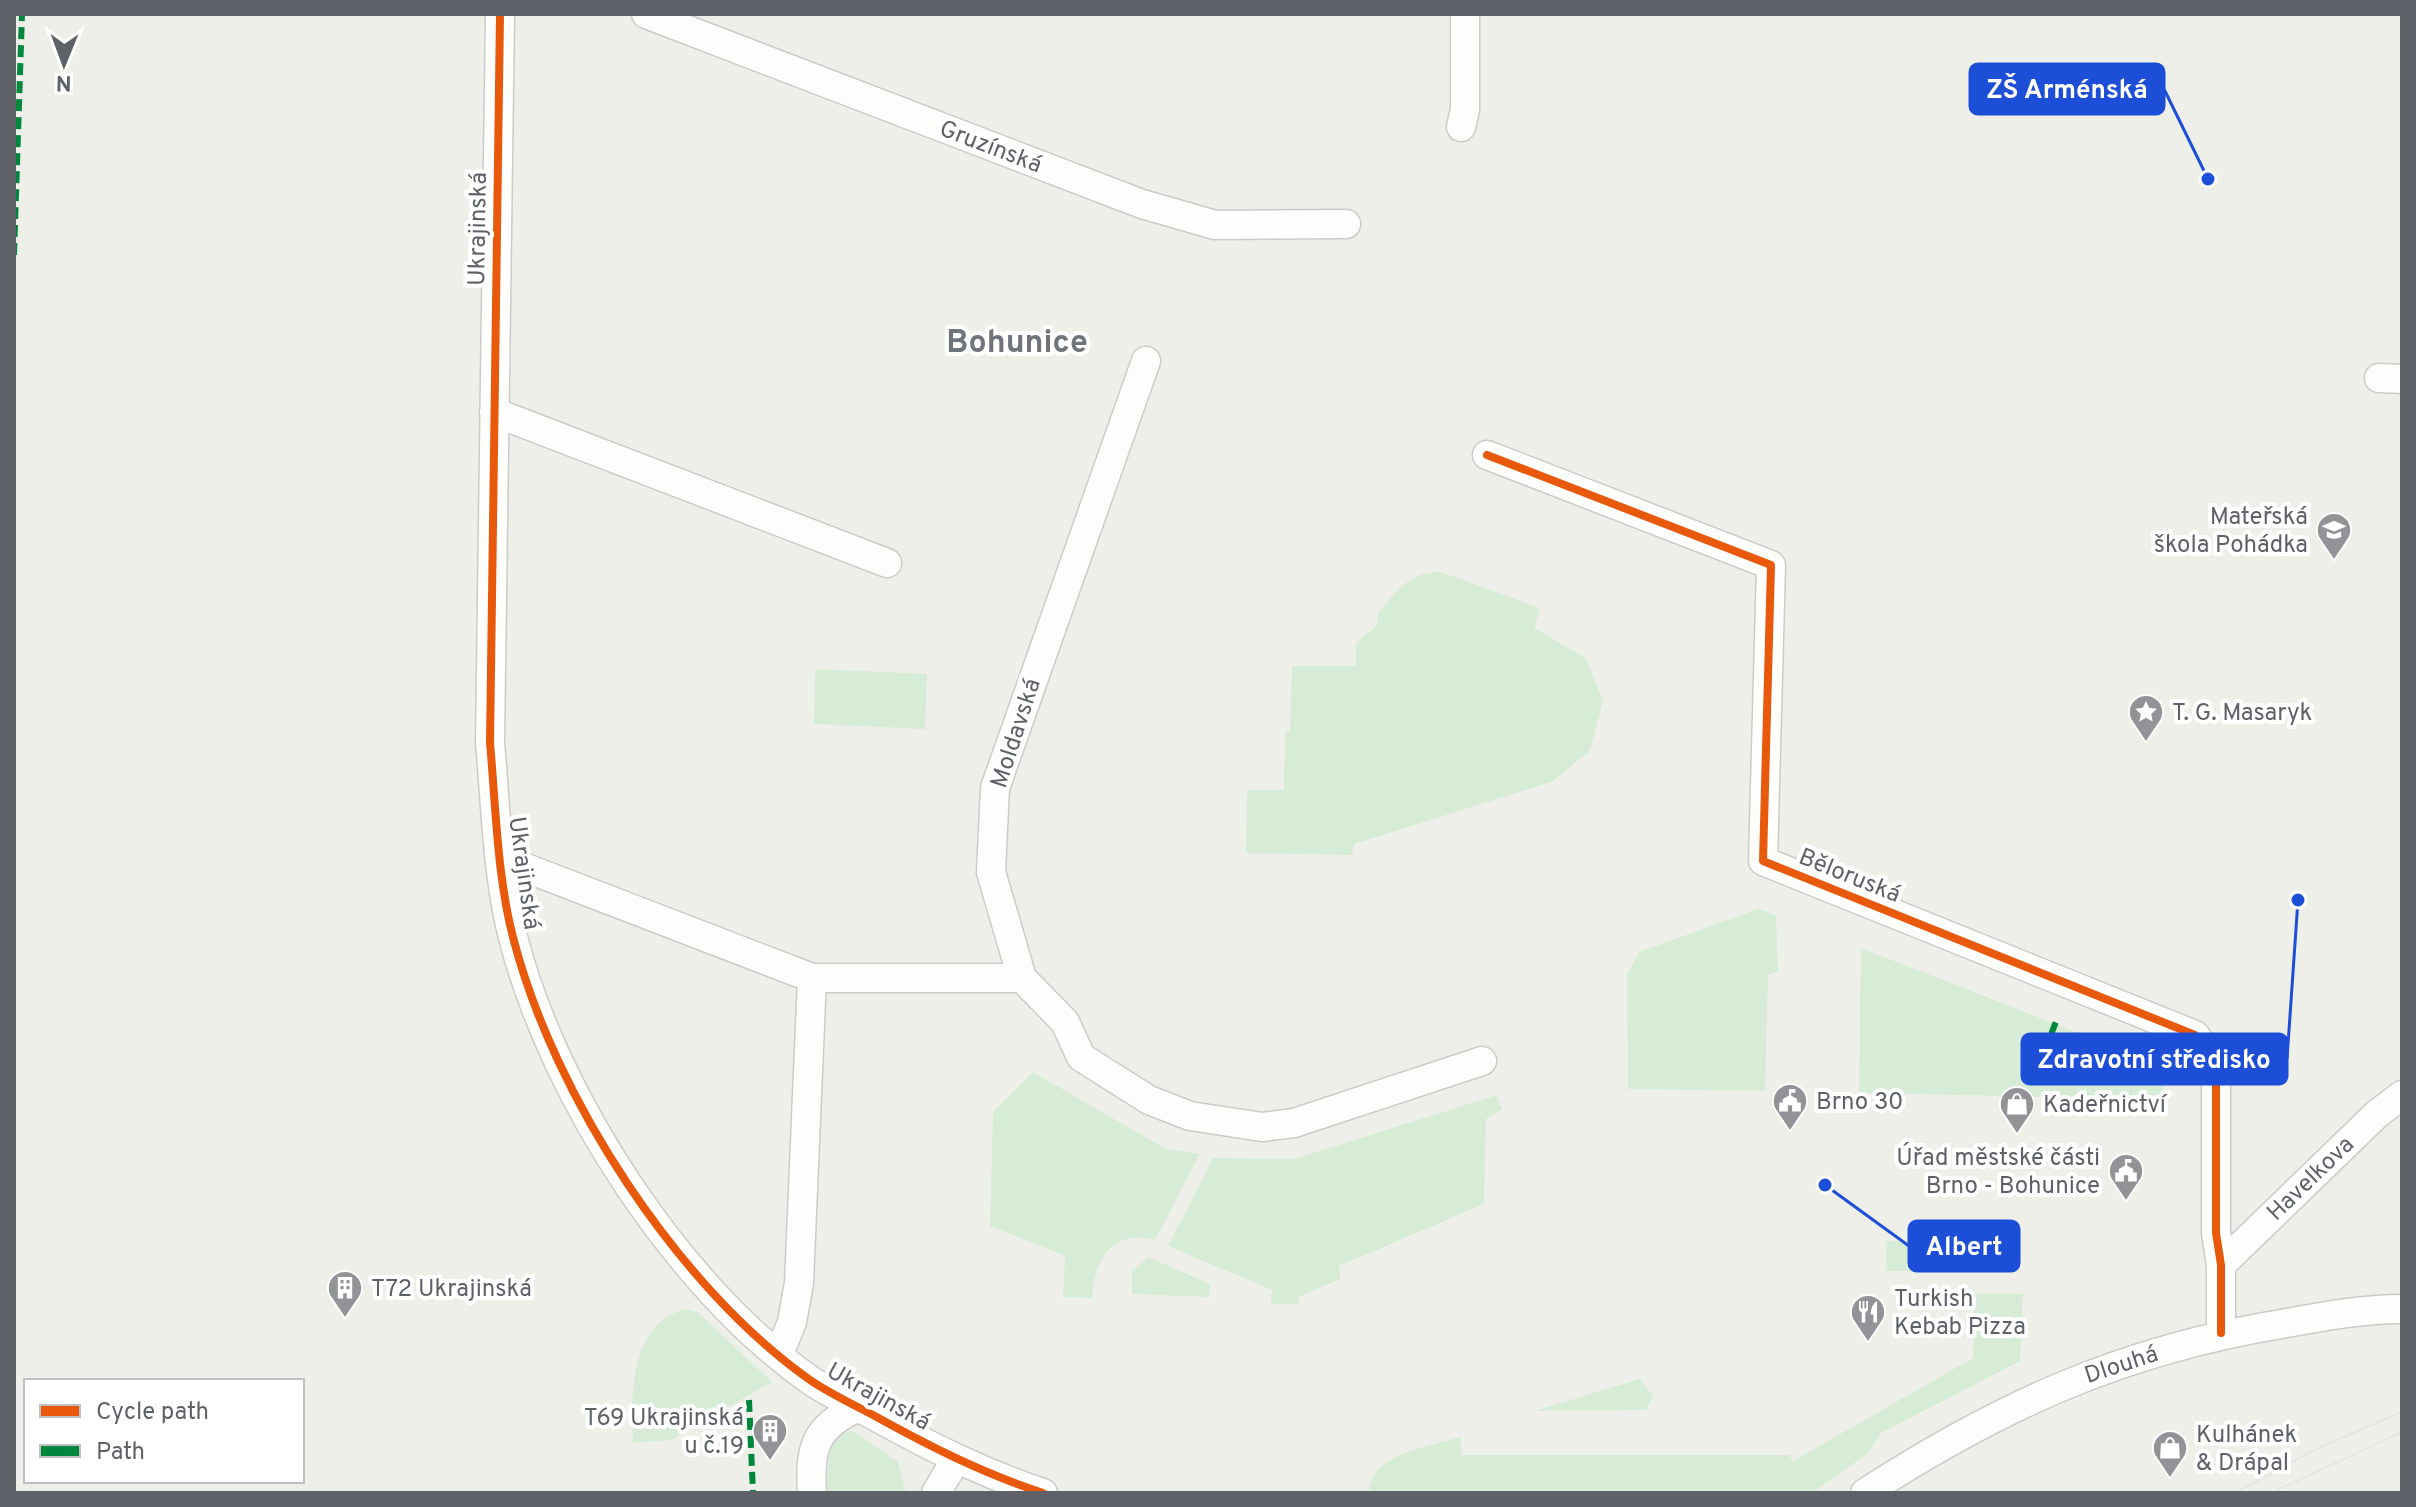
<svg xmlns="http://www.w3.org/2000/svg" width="2416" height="1507" viewBox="0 0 2416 1507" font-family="Overpass,sans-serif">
	<rect width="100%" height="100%" fill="#efefea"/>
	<path fill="#d6ecd6" d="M1441 572 1540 608 1534 628 1586 658 1603 701 1590 751 1551 782 1354 844 1352 855 1246 853 1247 790H1284L1285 732 1290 731 1292 666H1356V643L1377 626 1378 613C1399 589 1408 573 1441 572Z
		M815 669 927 674 925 729 814 724Z
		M1758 909 1776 915 1778 971 1768 975 1765 1091 1628 1089 1627 975 1639 952Z
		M1861 948 2148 1060 2163 1068V1099L1859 1093Z
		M1033 1072 1164 1148 1200 1154 1155 1240C1112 1228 1094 1260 1092 1298L1063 1297 1065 1256 990 1226 993 1112Z
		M1497 1095 1502 1109 1486 1119 1484 1204 1339 1266 1340 1279 1298 1297 1299 1304H1271L1272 1290 1168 1246 1213 1158 1294 1159Z
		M1933 1232 1936 1235V1271H1886V1241L1923 1242Z
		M1148 1257 1210 1284 1209 1297 1132 1294V1272Z
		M1975 1293 2023 1294 2020 1361 1881 1433 1867 1454 1812 1493H1369C1372 1452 1428 1447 1461 1437V1455H1789L1793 1461 1973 1358Z
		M685 1309 699 1313 772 1382 671 1440 633 1443C631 1398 629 1324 685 1309Z
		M1639 1379 1653 1395 1646 1410 1535 1411Z
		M853 1431 898 1462 906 1493H826L830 1446 843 1432Z"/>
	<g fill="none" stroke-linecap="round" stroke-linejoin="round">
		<defs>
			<path id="minor" d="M500 14 490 743C496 808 497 878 514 941 555 1097 677 1286 810 1380 829 1393 852 1404 873 1415 929 1446 982 1473 1043 1493
				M646 14 1142 204 1215 225 1346 224
				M1461 127 1465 110V14
				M1146 361 995 788 991 872 1022 978 1065 1022 1081 1057 1149 1100 1190 1116 1262 1127 1294 1123 1482 1061
				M2379 378 2402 379
				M494 412 887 563
				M1487 455 1771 565 1763 861 2195 1035 2216 1065V1233L2221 1265V1333
				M500 858 812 978 799 1283 792 1322 779 1354
				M812 978H1022
				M2221 1265 2377 1114 2402 1095
				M812 1493C809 1448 815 1426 859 1407
				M936 1493 955 1461
				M1865 1493C2001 1405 2125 1349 2287 1323 2325 1316 2363 1309 2402 1309"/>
		</defs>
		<use href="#minor" stroke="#cbccca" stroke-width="31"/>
		<use href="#minor" stroke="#fdfdfc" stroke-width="28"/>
		<path stroke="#e5e5e4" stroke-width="2" d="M2235 1493 2316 1449 2402 1412
			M2271 1493 2402 1432"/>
		<path stroke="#00873e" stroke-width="6" stroke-dasharray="12 6" stroke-linecap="butt" d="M14 255 22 14
			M2032 1084 2057 1019
			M749 1400 753 1493"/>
		<defs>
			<path id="cycleway" d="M500 14 490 743C496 808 497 878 514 941 555 1097 677 1286 810 1380 829 1393 852 1404 873 1415 929 1446 982 1473 1043 1493
				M1487 455 1771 565 1763 861 2195 1035 2216 1065V1233L2221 1265V1333"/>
		</defs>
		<use href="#cycleway" stroke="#fff" stroke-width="13"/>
		<use href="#cycleway" stroke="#e8590c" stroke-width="8"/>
	</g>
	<defs>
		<symbol id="school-pin" viewBox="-11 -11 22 30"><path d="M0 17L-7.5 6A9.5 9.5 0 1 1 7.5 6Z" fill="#919396" stroke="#fff"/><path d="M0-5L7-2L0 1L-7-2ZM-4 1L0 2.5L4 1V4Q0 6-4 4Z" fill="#fff"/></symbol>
		<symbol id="sight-pin" viewBox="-11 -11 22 30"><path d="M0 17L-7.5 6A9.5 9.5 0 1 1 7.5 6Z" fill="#919396" stroke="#fff"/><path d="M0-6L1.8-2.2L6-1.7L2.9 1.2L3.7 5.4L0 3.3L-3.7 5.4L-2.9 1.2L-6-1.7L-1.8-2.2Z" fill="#fff"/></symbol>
		<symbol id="civic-pin" viewBox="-11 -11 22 30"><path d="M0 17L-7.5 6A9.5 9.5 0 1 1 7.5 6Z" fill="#919396" stroke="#fff"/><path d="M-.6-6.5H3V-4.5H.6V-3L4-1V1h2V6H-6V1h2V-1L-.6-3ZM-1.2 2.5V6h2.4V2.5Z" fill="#fff"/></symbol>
		<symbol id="shop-pin" viewBox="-11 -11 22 30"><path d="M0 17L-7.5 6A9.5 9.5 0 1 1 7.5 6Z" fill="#919396" stroke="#fff"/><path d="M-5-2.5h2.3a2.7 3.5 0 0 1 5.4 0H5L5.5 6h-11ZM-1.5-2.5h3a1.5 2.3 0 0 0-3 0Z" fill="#fff"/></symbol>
		<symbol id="building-pin" viewBox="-11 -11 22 30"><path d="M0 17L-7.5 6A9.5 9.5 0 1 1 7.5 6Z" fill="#919396" stroke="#fff"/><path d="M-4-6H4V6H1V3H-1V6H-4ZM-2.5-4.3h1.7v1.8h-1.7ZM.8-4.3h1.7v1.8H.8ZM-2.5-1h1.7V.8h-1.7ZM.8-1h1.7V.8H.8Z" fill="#fff"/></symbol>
		<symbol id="restaurant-pin" viewBox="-11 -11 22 30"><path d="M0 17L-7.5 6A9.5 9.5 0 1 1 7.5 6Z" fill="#919396" stroke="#fff"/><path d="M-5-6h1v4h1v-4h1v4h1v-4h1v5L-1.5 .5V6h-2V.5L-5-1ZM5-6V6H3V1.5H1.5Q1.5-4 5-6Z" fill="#fff"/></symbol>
	</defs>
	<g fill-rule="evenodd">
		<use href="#school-pin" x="2314" y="510" width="40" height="54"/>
		<use href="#sight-pin" x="2126" y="692" width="40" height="54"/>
		<use href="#civic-pin" x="1770" y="1081" width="40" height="54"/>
		<use href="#shop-pin" x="1997" y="1084" width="40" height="54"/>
		<use href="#civic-pin" x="2106" y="1151" width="40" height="54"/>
		<use href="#building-pin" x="325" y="1268" width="40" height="54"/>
		<use href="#restaurant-pin" x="1848" y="1292" width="40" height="54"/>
		<use href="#building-pin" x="750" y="1411" width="40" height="54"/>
		<use href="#shop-pin" x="2150" y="1428" width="40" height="54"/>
	</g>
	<g text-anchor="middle" stroke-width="8" stroke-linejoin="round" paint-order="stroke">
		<g font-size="24" fill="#5e6268" stroke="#fff">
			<text transform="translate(991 146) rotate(21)" y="8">Gruzínská</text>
			<text transform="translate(477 229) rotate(-89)" y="8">Ukrajinská</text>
			<text transform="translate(1015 733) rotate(-72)" y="8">Moldavská</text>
			<text transform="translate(525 873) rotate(82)" y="8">Ukrajinská</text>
			<text transform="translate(1850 875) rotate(22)" y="8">Běloruská</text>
			<text transform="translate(2310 1178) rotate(-44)" y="8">Havelkova</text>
			<text transform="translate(2121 1364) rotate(-18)" y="8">Dlouhá</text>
			<text transform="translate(879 1396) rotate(29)" y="8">Ukrajinská</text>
		</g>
		<g font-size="24" fill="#5e6268" stroke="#fff" text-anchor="start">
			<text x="2308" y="524" text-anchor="end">Mateřská<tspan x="2308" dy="28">škola Pohádka</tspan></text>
			<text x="2172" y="720">T. G. Masaryk</text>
			<text x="1816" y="1109">Brno 30</text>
			<text x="2043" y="1112">Kadeřnictví</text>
			<text x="2100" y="1165" text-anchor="end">Úřad městské části<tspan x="2100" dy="28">Brno - Bohunice</tspan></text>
			<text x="371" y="1296">T72 Ukrajinská</text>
			<text x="1894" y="1306">Turkish<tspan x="1894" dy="28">Kebab Pizza</tspan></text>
			<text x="744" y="1425" text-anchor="end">T69 Ukrajinská<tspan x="744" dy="28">u č.19</tspan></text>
			<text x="2196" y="1442">Kulhánek<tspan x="2196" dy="28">&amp; Drápal</tspan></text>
		</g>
		<g font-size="32" font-weight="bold" fill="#6f747a" stroke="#fff">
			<text x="1017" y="352">Bohunice</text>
		</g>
	</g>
	<path fill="none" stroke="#1d4ed8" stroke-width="3" d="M2208 179L2164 89M2298 900L2287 1059M1825 1185L1909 1246"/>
	<g fill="#1d4ed8" stroke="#fff" stroke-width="3">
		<circle cx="2208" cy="179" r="8"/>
		<circle cx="2298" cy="900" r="8"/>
		<circle cx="1825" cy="1185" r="8"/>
	</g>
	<g fill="#1d4ed8" stroke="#1d4ed8" stroke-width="3">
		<rect x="1970" y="64" width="194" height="50" rx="8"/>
		<rect x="2022" y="1034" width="265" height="50" rx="8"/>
		<rect x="1909" y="1221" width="110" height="50" rx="8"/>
	</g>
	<g font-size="26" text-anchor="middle" font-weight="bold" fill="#fff">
		<text x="2067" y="98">ZŠ Arménská</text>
		<text x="2154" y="1068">Zdravotní středisko</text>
		<text x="1964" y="1255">Albert</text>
	</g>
	<rect width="2416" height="1507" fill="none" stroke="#5e6268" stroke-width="32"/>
	<rect x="24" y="1379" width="280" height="104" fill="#ffffff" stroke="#bfc0c3" stroke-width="2"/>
	<rect x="40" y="1405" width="40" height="12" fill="#e8590c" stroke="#bfc0c3" stroke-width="2"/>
	<text x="96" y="1419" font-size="24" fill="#5e6268">Cycle path</text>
	<rect x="40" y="1445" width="40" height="12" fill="#00873e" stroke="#bfc0c3" stroke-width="2"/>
	<text x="96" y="1459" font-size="24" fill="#5e6268">Path</text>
	<g transform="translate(64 64) rotate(181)" stroke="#ffffff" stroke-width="6" paint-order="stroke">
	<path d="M0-6L14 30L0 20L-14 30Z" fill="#5e6268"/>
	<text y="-12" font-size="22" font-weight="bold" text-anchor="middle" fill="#5e6268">N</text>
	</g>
</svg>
